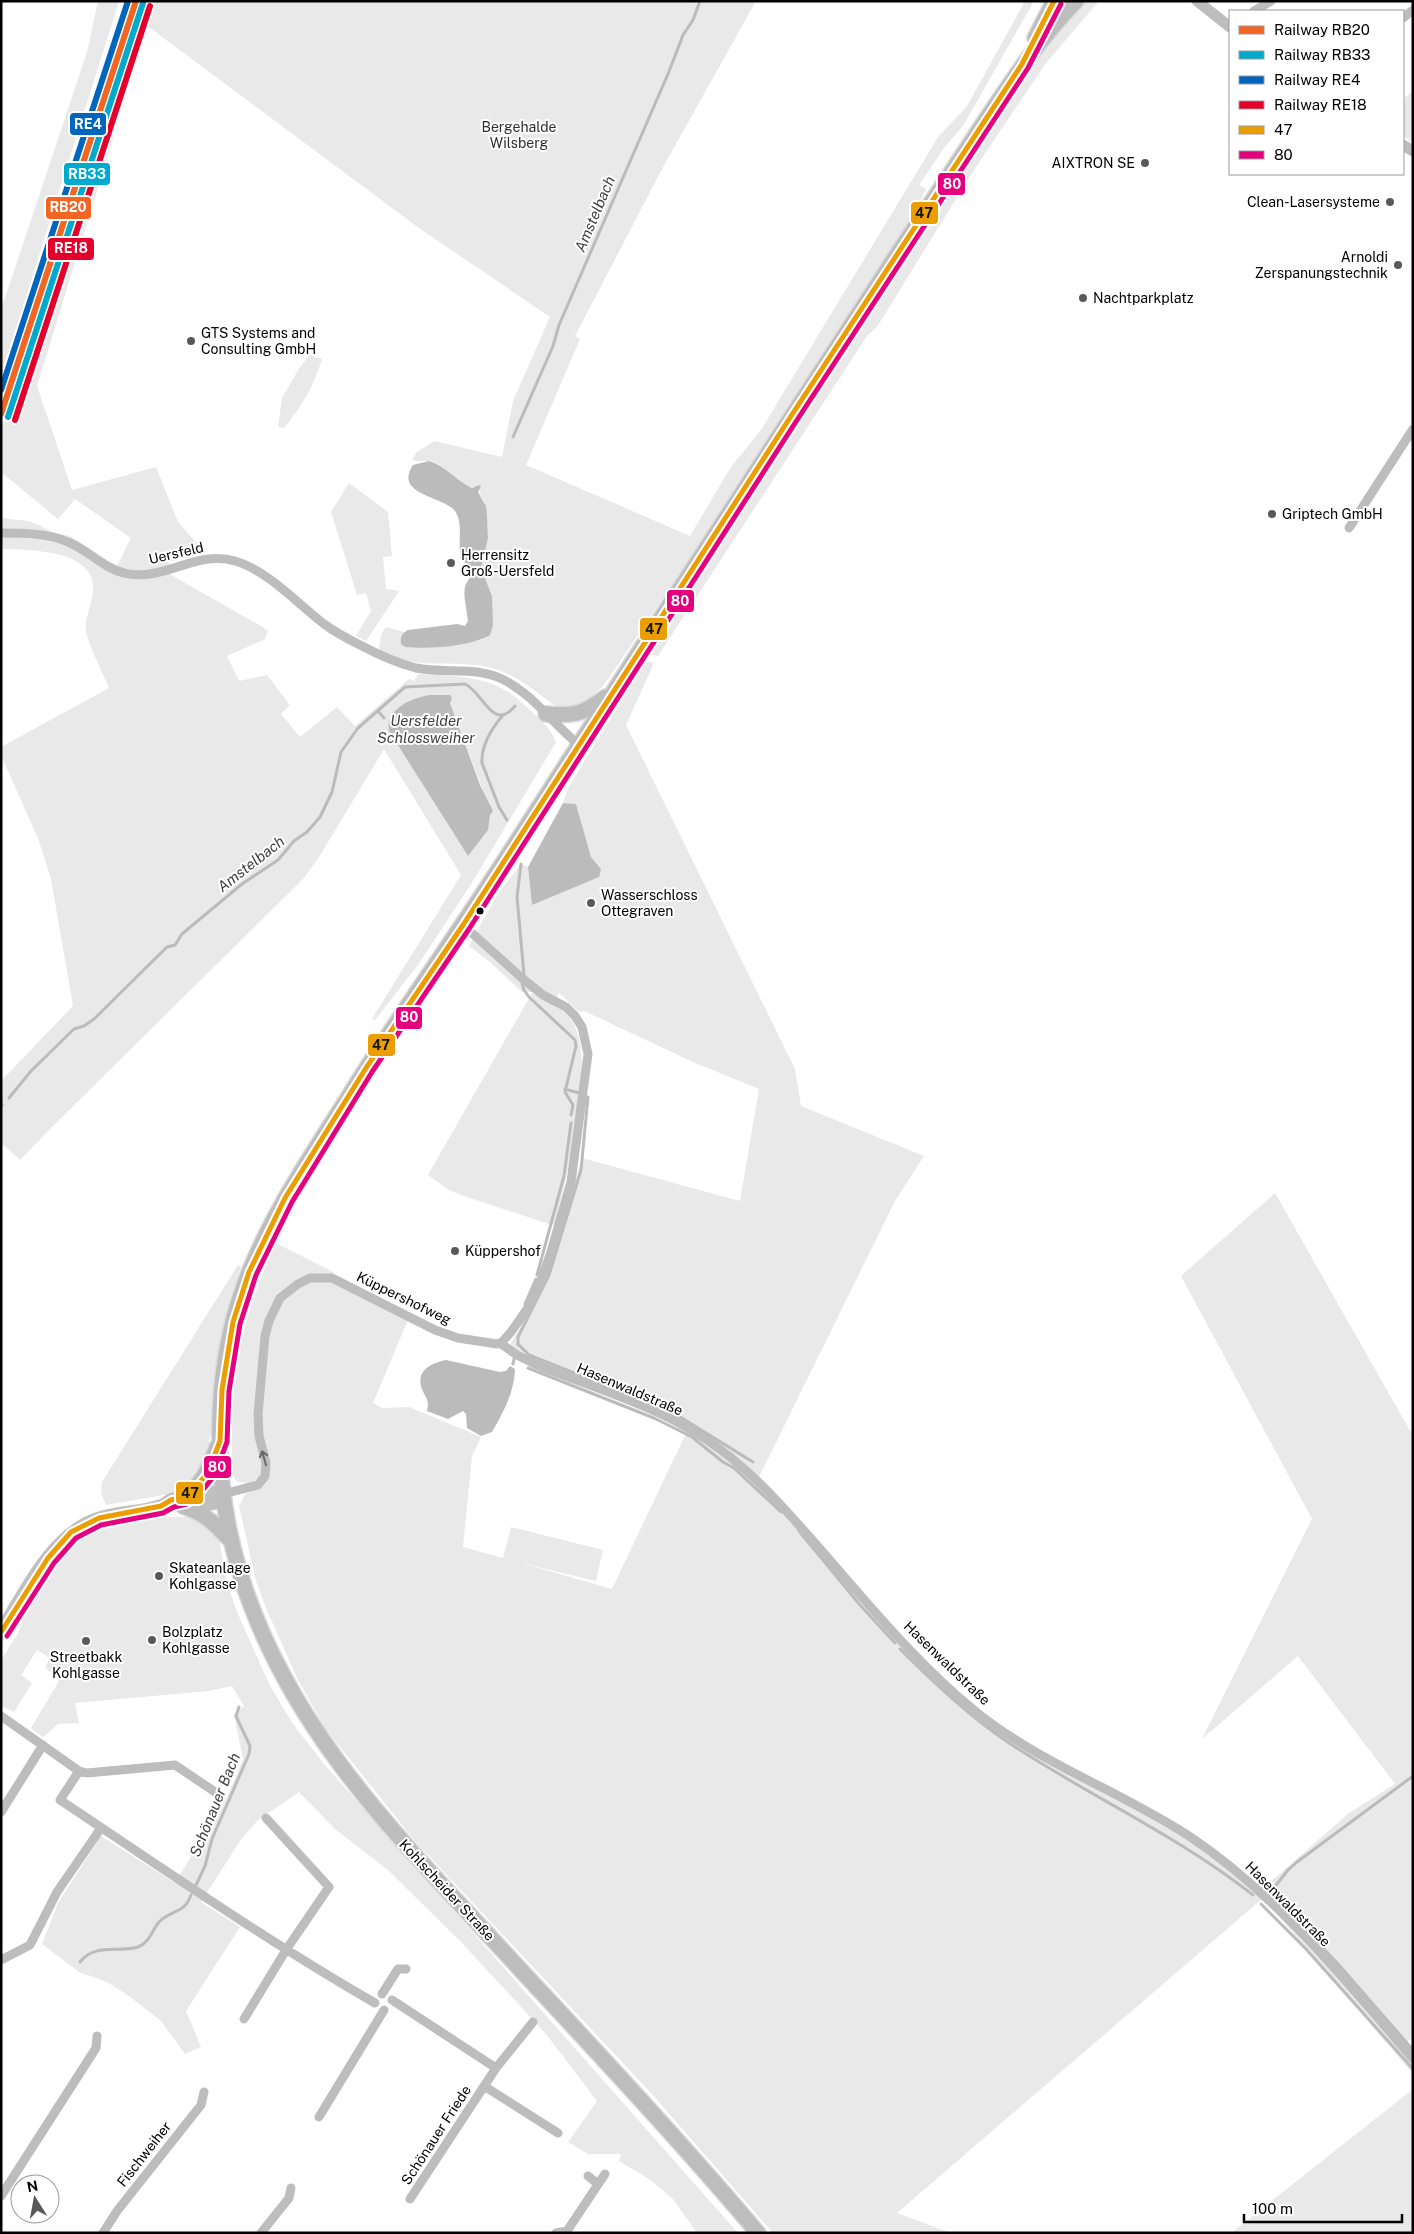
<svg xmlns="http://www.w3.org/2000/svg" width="1414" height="2234" viewBox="0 0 1414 2234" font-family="'Public Sans',sans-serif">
	<rect width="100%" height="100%" fill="#fff"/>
	<path fill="#e9e9e9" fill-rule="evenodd" d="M98 1H119L1 377V310L87 52Z
		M154 1H756L662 169 575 336 580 339 526 465 690 536 731 467 761 430 938 137 967 106 1025 1H1034L963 126 944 148 919 185 926 189 918 207 668 591 604 685 583 705 559 709C540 695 521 678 498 670 461 656 413 674 379 649L381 635 386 627 404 632 401 644 405 647 448 646 481 640 492 596 481 568 488 538 486 506 477 487C461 490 449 470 436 463 428 459 420 463 412 460L417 452 434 441 502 457 513 401 550 317 419 228 146 25Z
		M1084 1H1099L1046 63 972 173 877 327 867 336 658 656 650 654 690 587 1011 96 1051 39Z
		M1413 91V142L1403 137V99Z
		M107 134 114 136 37 386 72 490 156 467 178 522 205 553 169 562 171 575 268 630 265 639 227 656 239 681 267 675 290 705 281 714 300 737 337 707 355 726 409 679 414 681 418 674C449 676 484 675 511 694 519 699 525 706 532 712 541 720 551 729 556 742L473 881 418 965 375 1020 372 1019 461 875 384 749 319 857 303 879 51 1128 20 1160 1 1143V1081L73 1006 51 879 39 841 1 755V747L109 688C104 675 87 642 86 631 84 618 93 603 93 589 95 549 28 550 1 549V518L28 521 39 525 52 532 70 536 117 566 131 538 75 499 58 519 1 472V431L90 169 98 156ZM429 695H449L452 698 450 703 489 807 487 830 468 856 389 731C400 709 403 700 429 695Z
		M310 355 322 359C314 385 302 407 284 428L278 427 282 398 300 367Z
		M349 483 388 512 392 556 383 557 386 589 399 591 366 641 356 636 371 611 366 593 357 595 331 512Z
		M646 661 654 663 626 725 795 1069 801 1106 924 1156 895 1201 758 1479 921 1661 983 1714 1054 1761 1161 1820 1208 1851 1256 1891 1276 1877 1349 1813 1395 1784 1298 1656 1202 1739 1312 1519 1181 1276 1275 1193 1413 1436V2037L1404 2045 1413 2056V2074L1263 1898 897 2213 951 2233H773L651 2093 414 1840 325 1728 297 1678 266 1608 256 1581 239 1506 245 1494C258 1490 267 1487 269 1472L262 1469 260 1477 252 1483 237 1482C230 1473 232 1457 232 1445 230 1372 245 1308 276 1243L333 1272V1275L410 1315 373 1403 382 1408 409 1407 481 1437 472 1456 463 1547 503 1558 511 1527 603 1550 596 1581 521 1563 612 1589 688 1429 507 1350 544 1287 582 1158 740 1201 759 1089 693 1062 584 1011 579 1012 559 993 553 1003 532 992H522L490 962 469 946 497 895 521 864 528 867 532 905 571 888 601 869 591 857 576 804 563 803 568 788Z
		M532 993C545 1000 560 1006 570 1018 600 1058 565 1179 555 1226L461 1195 449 1190 428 1175Z
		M238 1265 241 1267 230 1298 207 1456 187 1486 170 1494 106 1505 101 1493 102 1482Z
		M165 1517H190L204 1523 219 1539 226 1579 237 1612 270 1686 293 1724 324 1764 738 2233H697L673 2199 649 2179 619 2161 621 2154H588L568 2142 597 2101 546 2034 463 1944 388 1870 335 1829 299 1792 257 1821 240 1841 201 1902 240 1927 186 2011 201 2047 185 2054 161 2021 129 1996 107 1982 79 1972 42 1944 58 1903 101 1836 175 1883 227 1797 243 1759 234 1715 244 1706 232 1686 209 1691 75 1703 79 1723 58 1724 43 1737 31 1728 59 1681 45 1667 50 1658 37 1650 21 1675 32 1683 14 1712 1 1706V1661L18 1633 23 1617 53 1571 71 1547 94 1531 112 1524Z
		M1413 2089V2233H1231L1240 2226Z"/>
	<path fill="#bbb" d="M429 461C446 466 456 481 472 488L479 485 481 486 478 492 486 506 487 516 488 538 481 568 492 596 493 625 490 635C469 647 429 649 405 647L401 644C400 637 402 633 408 630L457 624 465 626 468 621C467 611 463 596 465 587 466 582 471 579 470 573 470 566 463 562 461 557 457 543 464 524 455 511 443 496 393 495 413 465Z
		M429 695H450L452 698 450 703 480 785 493 811 490 815 488 830 468 856 389 731C385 709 412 698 429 695Z
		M563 803 576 804 591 857 601 869 599 877 532 905 528 867Z
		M446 1360 500 1372 506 1371 510 1366 515 1369C514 1393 504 1411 492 1432L481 1436 467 1428 466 1414 463 1411 448 1419 427 1411C430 1400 425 1397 422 1389 415 1370 432 1363 446 1360Z"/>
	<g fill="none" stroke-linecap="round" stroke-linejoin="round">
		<path stroke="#bbb" stroke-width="3" d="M513 437 553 346 559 325 668 74 683 35 693 20 700 1
			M378 711 384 718
			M503 715C492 728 481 745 482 763L499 807 507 820
			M521 864 517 897 524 975
			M522 983 524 990 529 997 575 1040 576 1046 565 1092 573 1105 571 1115
			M565 1089 579 1093
			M9 1098 31 1071 74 1029 84 1026 94 1019 167 947 175 945 182 934 242 884 278 860 294 841 307 832 320 817 332 792 341 752 358 728 405 687 465 684C483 692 493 733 515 706
			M1 1106 2 1105
			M537 1275 564 1176 571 1123
			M525 1304 536 1279
			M518 1344 529 1355 672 1412 753 1462
			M518 1345V1337L549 1275 581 1170 588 1097
			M513 1364 514 1359
			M528 1368 654 1418 692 1437 723 1462 734 1468 781 1512
			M799 1531 860 1605 895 1643
			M900 1649C934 1683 969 1716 1009 1743 1089 1796 1177 1835 1253 1895
			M1413 1776 1297 1862 1288 1870 1273 1889 1274 1897 1339 1965 1413 2050
			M196 1885 205 1866 212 1839 249 1754 250 1746 236 1716 239 1707
			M1261 1904 1306 1949 1413 2069
			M80 1962C95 1943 117 1953 138 1947 150 1943 152 1929 160 1921 173 1909 184 1914 191 1895"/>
		<defs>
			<path id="primary" d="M1035 38 1054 1
				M546 714C575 716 583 714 606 697
				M184 1497C203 1484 209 1467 217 1447
				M185 1507C206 1514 217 1526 232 1542
				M758 2233C677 2137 591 2046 506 1954 399 1838 287 1728 240 1573 212 1483 212 1372 245 1283 270 1216 311 1156 349 1096 384 1039 423 984 460 928 500 869 538 808 577 748 684 583 790 417 898 253 925 212 952 171 979 130 1009 85 1038 40 1076 1"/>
		</defs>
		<use href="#primary" stroke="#dbdbdb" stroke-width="18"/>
		<path stroke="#bdbdbd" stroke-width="9" d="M1254 11 1271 1
			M1403 18 1413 10
			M1349 528 1413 429
			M1 533C23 533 48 533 68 542 88 550 103 568 124 573 162 583 197 549 235 561 267 570 298 604 324 624 335 632 348 639 360 645 377 654 397 663 416 668 445 674 474 666 502 679 533 694 553 724 579 745
			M500 1343 517 1355 535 1364C598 1390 667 1408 721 1450 757 1477 785 1509 814 1542 866 1601 918 1666 980 1715 1044 1765 1124 1793 1192 1838 1278 1896 1346 1981 1413 2059
			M223 1494 258 1485 265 1476 266 1463 259 1436 258 1414 265 1336 269 1321 280 1298 298 1284 310 1278H332L435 1330 458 1338 497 1344 502 1342 511 1332 527 1309 540 1283 551 1252 571 1182 588 1054 582 1027 575 1016 566 1007 543 995 523 979 463 925
			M1 1716 79 1771 87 1773 175 1765 221 1796
			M79 1771 60 1800C164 1869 267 1941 375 2003
			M1 1812 43 1745
			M1 1960 30 1945 57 1892 101 1828
			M382 1994 398 1969H406
			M392 2000 496 2068
			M244 2019 286 1950 329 1887 266 1818
			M484 2086 558 2133
			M319 2117 384 2010
			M588 2176 598 2184
			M1 2196 96 2048 97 2036
			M410 2199 496 2068 533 2022
			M103 2233 117 2211 201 2105 204 2092
			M261 2233 289 2198 291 2188
			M556 2233 567 2231 605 2174"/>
		<path stroke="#bdbdbd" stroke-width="11" d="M1197 1 1230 27
			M1403 145 1413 151"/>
		<path stroke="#c0c0c0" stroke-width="14" d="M182 1507 213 1503 223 1494
			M1 1632C25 1593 52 1534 98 1519 118 1512 141 1513 161 1506 165 1505 168 1502 171 1500 187 1494 207 1491 223 1494"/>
		<use href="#primary" stroke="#bdbdbd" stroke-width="15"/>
		<defs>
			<path id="bus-1" d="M1 1632 48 1558 71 1532 99 1518 161 1506 171 1500 184 1497 193 1491 208 1472 220 1441 222 1390 233 1322 249 1272 285 1198 366 1068 463 925 793 413 1022 64 1054 1"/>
			<path id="bus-2" d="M7 1636 54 1563 76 1538 101 1525 163 1513 174 1507 187 1504 198 1496 214 1476 227 1442 229 1391 240 1324 256 1275 292 1202 372 1072 469 929 799 417 1028 68 1061 4"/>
		</defs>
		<use href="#bus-1" stroke="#fff" stroke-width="9"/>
		<use href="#bus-2" stroke="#fff" stroke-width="9"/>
		<use href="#bus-1" stroke="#eb9e00" stroke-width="5"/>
		<use href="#bus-2" stroke="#e5007d" stroke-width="5"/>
		<defs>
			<path id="rail-1" d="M1 414 136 1"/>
			<path id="rail-2" d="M8 417 143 3"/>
			<path id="rail-3" d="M1 390 128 1"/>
			<path id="rail-4" d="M15 420 150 6"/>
		</defs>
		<use href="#rail-1" stroke="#fff" stroke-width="10"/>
		<use href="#rail-2" stroke="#fff" stroke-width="10"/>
		<use href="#rail-3" stroke="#fff" stroke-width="10"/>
		<use href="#rail-4" stroke="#fff" stroke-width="10"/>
		<use href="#rail-1" stroke="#f26522" stroke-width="6"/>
		<use href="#rail-2" stroke="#00a9ce" stroke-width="6"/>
		<use href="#rail-3" stroke="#0065bd" stroke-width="6"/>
		<use href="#rail-4" stroke="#e4002b" stroke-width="6"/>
	</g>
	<defs><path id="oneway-shaft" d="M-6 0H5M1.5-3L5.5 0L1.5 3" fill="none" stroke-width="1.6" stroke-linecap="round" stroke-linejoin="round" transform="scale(1.25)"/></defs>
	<use stroke="#686868" href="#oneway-shaft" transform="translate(264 1458) rotate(-106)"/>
	<g fill="#595959" stroke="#fff" stroke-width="2">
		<circle cx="1145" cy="163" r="5"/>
		<circle cx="1390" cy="202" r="5"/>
		<circle cx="1398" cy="265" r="5"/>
		<circle cx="1083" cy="298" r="5"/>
		<circle cx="191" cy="341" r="5"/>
		<circle cx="1272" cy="514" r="5"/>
		<circle cx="451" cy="563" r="5"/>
		<circle cx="591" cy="903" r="5"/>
		<circle cx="455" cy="1251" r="5"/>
		<circle cx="159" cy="1576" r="5"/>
		<circle cx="152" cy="1640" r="5"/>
		<circle cx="86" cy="1641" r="5"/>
	</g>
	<circle fill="#000" stroke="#fff" stroke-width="2" cx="480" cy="911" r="4.5"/>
	<g text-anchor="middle" stroke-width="4" stroke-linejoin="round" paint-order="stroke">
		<g font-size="14" fill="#2e2e2e" stroke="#fff">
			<text x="519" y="132">Bergehalde<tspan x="519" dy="16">Wilsberg</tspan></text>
		</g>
		<g font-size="14" fill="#000" stroke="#fff" text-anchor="start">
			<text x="1135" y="168" text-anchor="end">AIXTRON SE</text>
			<text x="1380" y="207" text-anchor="end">Clean-Lasersysteme</text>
			<text x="1388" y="262" text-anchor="end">Arnoldi<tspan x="1388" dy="16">Zerspanungstechnik</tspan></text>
			<text x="1093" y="303">Nachtparkplatz</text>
			<text x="201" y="338">GTS Systems and<tspan x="201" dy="16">Consulting GmbH</tspan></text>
			<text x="1282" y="519">Griptech GmbH</text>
			<text x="461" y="560">Herrensitz<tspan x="461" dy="16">Groß-Uersfeld</tspan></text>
			<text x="601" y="900">Wasserschloss<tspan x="601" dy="16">Ottegraven</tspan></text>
			<text x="465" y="1256">Küppershof</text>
			<text x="169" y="1573">Skateanlage<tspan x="169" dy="16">Kohlgasse</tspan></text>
			<text x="162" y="1637">Bolzplatz<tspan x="162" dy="16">Kohlgasse</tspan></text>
			<text x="86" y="1662" text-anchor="middle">Streetbakk<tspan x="86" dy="16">Kohlgasse</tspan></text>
		</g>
		<g font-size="14" fill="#000" stroke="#fff">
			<text transform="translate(176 553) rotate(-13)" y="5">Uersfeld</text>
			<text transform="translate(404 1298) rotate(26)" y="5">Küppershofweg</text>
			<text transform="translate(630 1389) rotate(23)" y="5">Hasenwaldstraße</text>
			<text transform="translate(947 1663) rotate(44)" y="5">Hasenwaldstraße</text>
			<text transform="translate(447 1890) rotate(47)" y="5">Kohlscheider Straße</text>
			<text transform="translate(1288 1904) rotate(45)" y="5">Hasenwaldstraße</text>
			<text transform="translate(436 2135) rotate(-57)" y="5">Schönauer Friede</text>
			<text transform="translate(144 2154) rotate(-52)" y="5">Fischweiher</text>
		</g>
		<g font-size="15" font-style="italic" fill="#3f3f3f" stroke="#fff">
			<text transform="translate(595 214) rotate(-67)" y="5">Amstelbach</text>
			<text x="426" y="726">Uersfelder<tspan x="426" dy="17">Schlossweiher</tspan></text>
			<text transform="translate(251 864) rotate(-38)" y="5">Amstelbach</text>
			<text transform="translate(215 1805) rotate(-68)" y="5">Schönauer Bach</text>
		</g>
	</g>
	<g stroke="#fff" stroke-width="2">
		<rect x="69" y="112" width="38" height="24" rx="5" fill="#0065bd"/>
		<rect x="63" y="162" width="48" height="24" rx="5" fill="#00a9ce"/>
		<rect x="937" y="172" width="29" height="24" rx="5" fill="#e5007d"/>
		<rect x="45" y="196" width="47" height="24" rx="5" fill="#f26522"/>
		<rect x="910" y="201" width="29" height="24" rx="5" fill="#eb9e00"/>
		<rect x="47" y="237" width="48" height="24" rx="5" fill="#e4002b"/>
		<rect x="666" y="589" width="29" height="24" rx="5" fill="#e5007d"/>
		<rect x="639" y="617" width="29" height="24" rx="5" fill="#eb9e00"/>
		<rect x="395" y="1006" width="28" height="24" rx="5" fill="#e5007d"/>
		<rect x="367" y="1033" width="29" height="24" rx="5" fill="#eb9e00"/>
		<rect x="203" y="1455" width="29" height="24" rx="5" fill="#e5007d"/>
		<rect x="175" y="1481" width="29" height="24" rx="5" fill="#eb9e00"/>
	</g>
	<g font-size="14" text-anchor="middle" font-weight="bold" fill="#fff">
		<text x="88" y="129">RE4</text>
		<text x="87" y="179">RB33</text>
		<text x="952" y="189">80</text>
		<text x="68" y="212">RB20</text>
		<text x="71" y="253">RE18</text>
		<text x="680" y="606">80</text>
		<text x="409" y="1022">80</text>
		<text x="217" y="1472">80</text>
	</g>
	<g font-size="14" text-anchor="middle" font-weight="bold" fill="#111">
		<text x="924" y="218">47</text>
		<text x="654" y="634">47</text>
		<text x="381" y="1050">47</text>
		<text x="190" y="1498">47</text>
	</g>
	<rect width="1414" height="2234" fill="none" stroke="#000000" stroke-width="5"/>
	<rect x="1229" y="10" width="175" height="165" fill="#ffffff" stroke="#999999"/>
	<rect x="1239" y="26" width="25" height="8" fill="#f26522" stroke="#999999"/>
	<text x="1274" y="35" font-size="15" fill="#000000">Railway RB20</text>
	<rect x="1239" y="51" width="25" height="8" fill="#00a9ce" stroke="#999999"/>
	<text x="1274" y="60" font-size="15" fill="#000000">Railway RB33</text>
	<rect x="1239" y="76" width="25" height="8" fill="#0065bd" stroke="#999999"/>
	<text x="1274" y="85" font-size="15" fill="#000000">Railway RE4</text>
	<rect x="1239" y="101" width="25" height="8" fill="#e4002b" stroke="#999999"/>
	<text x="1274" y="110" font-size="15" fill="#000000">Railway RE18</text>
	<rect x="1239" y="126" width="25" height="8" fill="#eb9e00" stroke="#999999"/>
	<text x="1274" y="135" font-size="15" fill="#000000">47</text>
	<rect x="1239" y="151" width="25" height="8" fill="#e5007d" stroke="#999999"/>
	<text x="1274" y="160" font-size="15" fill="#000000">80</text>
	<g transform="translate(35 2199) rotate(349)"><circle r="24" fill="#ffffff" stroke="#999999"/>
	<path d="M0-4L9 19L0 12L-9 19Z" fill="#595959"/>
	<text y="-8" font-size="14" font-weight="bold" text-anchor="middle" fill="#000000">N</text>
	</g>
	<path d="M1244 2214v8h158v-8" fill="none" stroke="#000000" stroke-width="2.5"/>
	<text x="1252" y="2214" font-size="15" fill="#000000" stroke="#ffffff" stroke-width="4" paint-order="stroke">100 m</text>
</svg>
